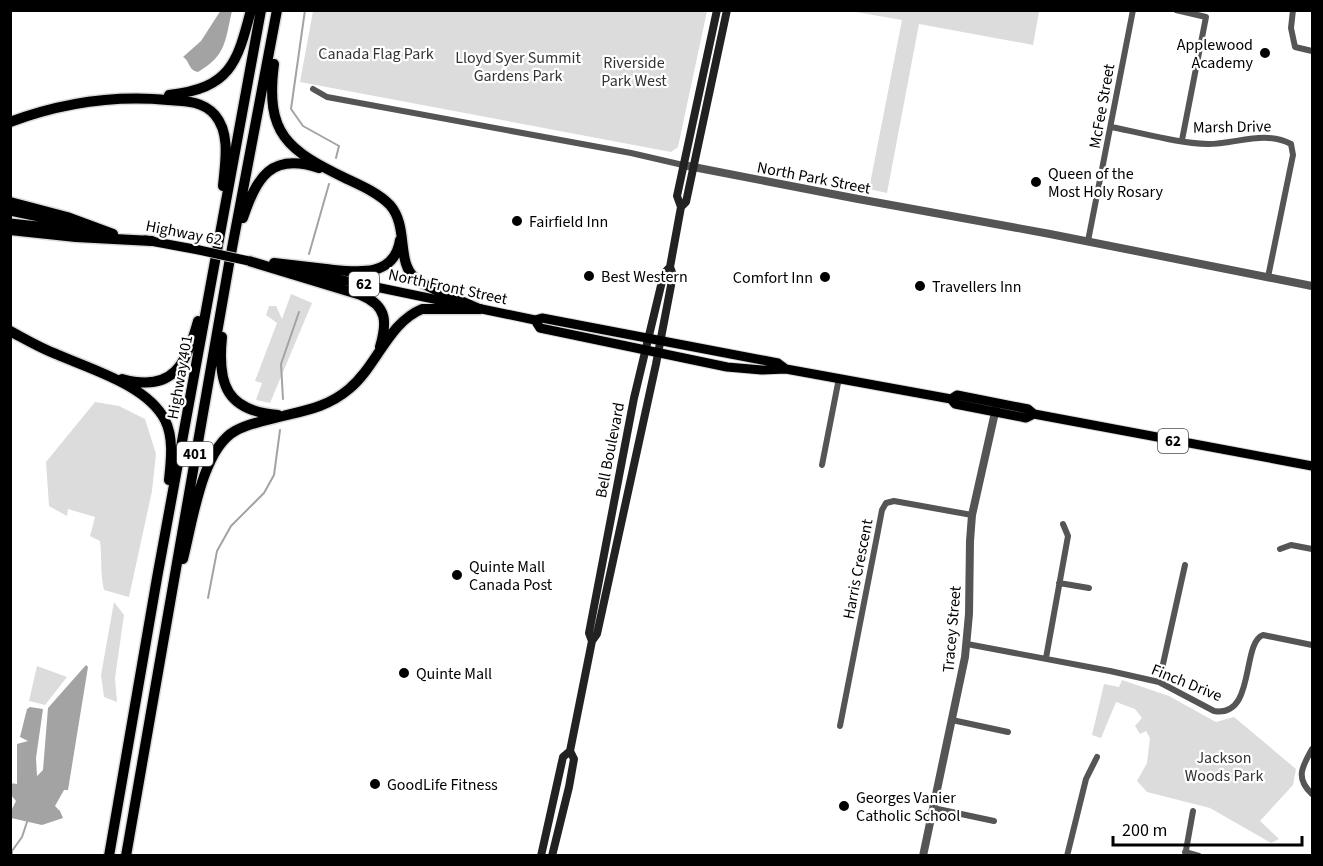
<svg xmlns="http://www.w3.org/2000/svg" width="1323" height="866" viewBox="0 0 1323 866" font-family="'Source Sans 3',sans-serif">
	<rect width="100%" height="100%" fill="#fff"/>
	<path fill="#dcdcdc" d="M313 11V10L707 11 678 147 671 152 300 82Z
		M850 11V10L1046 11 1039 12 1033 45 919 24 887 193 869 189 902 20Z
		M291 294 312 303 270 403 256 400 262 383 255 381 277 323 266 315 269 306H276L282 319Z
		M95 402 119 406 145 419 156 454 152 491 129 597 104 590C100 574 102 557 100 541L90 536 95 517 68 509 67 516 49 506 46 462Z
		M114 602 124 615 115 678 117 702 104 697 101 675Z
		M37 666 67 677 45 705 29 701Z
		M1122 680 1169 696 1216 722 1234 717 1296 769 1293 785 1260 821 1279 839 1271 843 1210 808 1147 792 1137 781 1147 763 1150 738 1146 731 1140 734 1135 726 1142 718 1135 709 1116 702 1101 738 1092 735 1104 684 1119 687Z"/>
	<path fill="#a3a3a3" d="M221 10 232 11C225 40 227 55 198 72 188 70 190 61 183 57L201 41Z
		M86 665 88 667 68 790H64L55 806 60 811 63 818 42 825 11 818V811L16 801 11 795 10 783 17 784V744L28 741 20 737 27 709 30 707 43 709 36 758 37 776 43 770 48 708Z"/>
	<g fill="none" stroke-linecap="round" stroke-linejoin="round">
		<path stroke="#a3a3a3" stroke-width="2" d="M305 10 291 109 303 126 339 146 336 158
			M309 254 329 184
			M283 399 281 364 299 312
			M208 598 217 551 231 526 264 493 274 475 280 430
			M12 856V851L22 837 27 822"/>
		<defs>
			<path id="primary" d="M10 211 73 224
				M10 223 102 233
				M145 240 199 250
				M294 270 535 320 542 318 778 363 786 369
				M535 320 540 328 727 367 762 370 786 369 951 399 955 404 1026 418 1034 414
				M951 399 957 395 1028 409 1034 414 1312 466"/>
			<path id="motorway" d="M274 64C265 134 287 150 347 179 362 186 378 193 390 205 409 227 396 262 415 278 428 289 460 300 477 308
				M169 95C230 88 237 64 251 10
				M10 122C61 103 115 95 168 100 185 101 203 101 215 115 231 134 225 163 223 186
				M10 202 67 217 113 234
				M243 218C257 177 271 152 319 168
				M10 230 76 237 152 241
				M249 261 361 295C388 306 387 323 380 347
				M274 263C291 265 308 267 326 269 355 272 394 279 400 240
				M10 331C25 339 40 348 56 354 90 369 147 385 165 420 174 438 171 461 169 480
				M222 337C217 385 227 411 278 415
				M122 379C174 393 186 364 198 321
				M183 559C192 524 202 449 235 431 249 423 267 420 283 416 308 410 329 406 349 389 377 366 388 323 422 309H480
				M109 856 157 578 261 10
				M126 856 229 264 277 10"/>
		</defs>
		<use href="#primary" stroke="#dbdbdb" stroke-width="11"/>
		<use href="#motorway" stroke="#dbdbdb" stroke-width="13"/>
		<path stroke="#555" stroke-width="6" d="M1176 10 1206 17 1182 140
			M1293 10 1291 28 1295 47 1312 51
			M313 89 327 97 631 153 683 165
			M1111 127C1143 133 1176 143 1208 144 1236 144 1265 130 1291 144L1293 155 1268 277
			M1088 241 1133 10
			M822 465 839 378
			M1280 549 1291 545 1312 549
			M1059 583 1089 588
			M967 644 1110 671 1159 682 1214 711C1256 718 1241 643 1263 635L1312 645
			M1046 658 1068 536 1063 524
			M1159 682 1185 565
			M952 720 1008 732
			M840 726 878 531 882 510 886 503 894 501 972 515
			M1312 749C1302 767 1295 778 1312 794
			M933 808 994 821
			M1185 852 1199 856
			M1067 856 1086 779 1097 757
			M1185 856 1193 811"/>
		<path stroke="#555" stroke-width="8" d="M683 165 858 199 1050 234 1312 286
			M923 856 965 657 969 614 970 541 972 515 996 408"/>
		<path stroke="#222" stroke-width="8" d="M681 207 677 196 717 10
			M592 641 589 633 634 398 664 273 670 267
			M541 856 563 757 570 751 592 641 597 634 656 364 673 275 670 267 681 207 686 202 727 10
			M552 856 569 787 574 759 570 751"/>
		<use href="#primary" stroke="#000" stroke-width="9"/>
		<use href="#motorway" stroke="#000" stroke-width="10"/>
		<defs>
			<path id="primary-bridge" d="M199 250 249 261"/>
		</defs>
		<use href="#primary-bridge" stroke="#dbdbdb" stroke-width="11" stroke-linecap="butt"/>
		<use href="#primary-bridge" stroke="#000" stroke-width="9"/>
	</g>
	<g fill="#000" stroke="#fff" stroke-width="2">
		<circle cx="1265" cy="53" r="6"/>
		<circle cx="1036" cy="182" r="6"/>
		<circle cx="517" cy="221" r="6"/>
		<circle cx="589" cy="276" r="6"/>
		<circle cx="825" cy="277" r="6"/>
		<circle cx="920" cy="286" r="6"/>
		<circle cx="457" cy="575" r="6"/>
		<circle cx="404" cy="673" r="6"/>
		<circle cx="375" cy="784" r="6"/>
		<circle cx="844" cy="806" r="6"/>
	</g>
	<g text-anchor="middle" stroke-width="4.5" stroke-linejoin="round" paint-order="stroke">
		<g fill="#fff" stroke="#4c4c4c" stroke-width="1.5">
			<rect x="349" y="272" width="30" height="24" rx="4.5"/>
			<rect x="1158" y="429" width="30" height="24" rx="4.5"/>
			<rect x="177" y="442" width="36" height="24" rx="4.5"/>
		</g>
		<g font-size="15" font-weight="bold" fill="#000">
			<text x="364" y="289">62</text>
			<text x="1173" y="446">62</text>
			<text x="195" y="459">401</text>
		</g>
		<g font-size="16" fill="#000" stroke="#fff" text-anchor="start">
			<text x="1253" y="50" text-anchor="end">Applewood<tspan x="1253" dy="18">Academy</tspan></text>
			<text x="1048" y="179">Queen of the<tspan x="1048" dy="18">Most Holy Rosary</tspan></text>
			<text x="529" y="227">Fairfield Inn</text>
			<text x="601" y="282">Best Western</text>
			<text x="813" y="283" text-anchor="end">Comfort Inn</text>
			<text x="932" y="292">Travellers Inn</text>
			<text x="469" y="572">Quinte Mall<tspan x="469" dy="18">Canada Post</tspan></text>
			<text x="416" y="679">Quinte Mall</text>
			<text x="387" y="790">GoodLife Fitness</text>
			<text x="856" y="803">Georges Vanier<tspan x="856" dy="18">Catholic School</tspan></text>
		</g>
		<g font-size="16" fill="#333" stroke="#fff">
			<text x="376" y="59">Canada Flag Park</text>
			<text x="518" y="63">Lloyd Syer Summit<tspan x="518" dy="18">Gardens Park</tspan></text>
			<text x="634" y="68">Riverside<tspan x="634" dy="18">Park West</tspan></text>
			<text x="1224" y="763">Jackson<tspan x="1224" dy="18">Woods Park</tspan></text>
		</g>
		<g font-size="16" fill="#000" stroke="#fff">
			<text transform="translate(1101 106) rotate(-80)" y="6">McFee Street</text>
			<text transform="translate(1232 126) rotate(-1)" y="6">Marsh Drive</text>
			<text transform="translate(814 177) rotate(11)" y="6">North Park Street</text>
			<text transform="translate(184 232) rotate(11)" y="6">Highway 62</text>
			<text transform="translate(448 286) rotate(12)" y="6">North Front Street</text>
			<text transform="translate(179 377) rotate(-80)" y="6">Highway 401</text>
			<text transform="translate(609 450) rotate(-79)" y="6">Bell Boulevard</text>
			<text transform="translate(857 569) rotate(-79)" y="6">Harris Crescent</text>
			<text transform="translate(951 629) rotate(-85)" y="6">Tracey Street</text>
			<text transform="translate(1187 682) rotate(22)" y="6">Finch Drive</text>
		</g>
	</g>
	<rect width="1323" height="866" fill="none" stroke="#000000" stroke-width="24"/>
	<path d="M1113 836v9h189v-9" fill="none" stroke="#000000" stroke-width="3"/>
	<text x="1122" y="836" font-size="18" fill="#000000" stroke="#ffffff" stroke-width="4.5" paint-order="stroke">200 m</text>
</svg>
